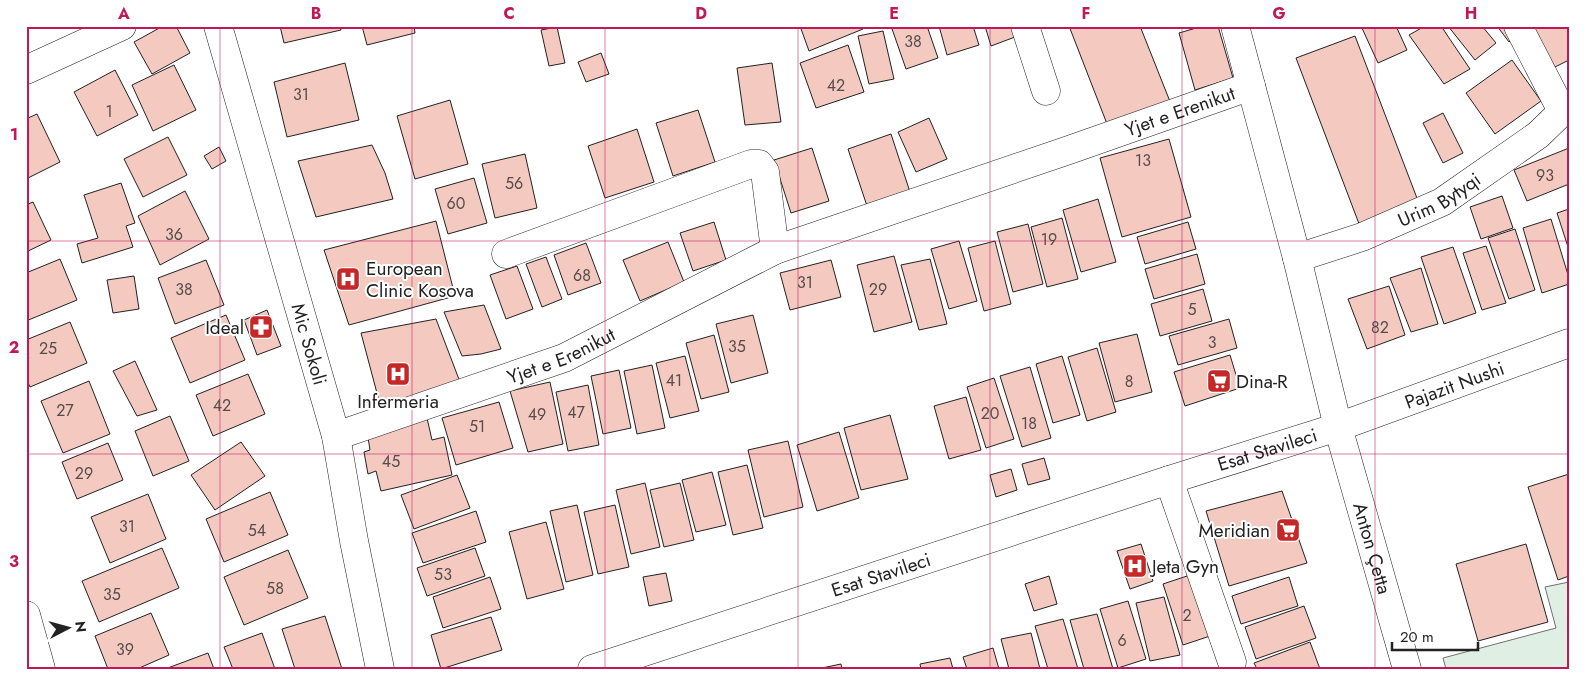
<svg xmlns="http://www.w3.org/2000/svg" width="1595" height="695" viewBox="0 0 1595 695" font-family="Jost,sans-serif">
	<rect width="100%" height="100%" fill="#fff"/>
	<path fill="#e0efe3" stroke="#6f6f6f" d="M1569 582V669H1446L1443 658 1556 628 1545 587Z"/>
	<path fill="#f3c9c0" stroke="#222" d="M163 26H176L190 53 152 74 134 42Z
		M280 26H340L341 30 284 43Z
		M362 26H414L415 33 367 45Z
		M800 26H862L863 29 809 51Z
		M891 26H927L938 58 906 69Z
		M939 26H973L979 45 947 55Z
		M985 26H1020L1023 34 991 46Z
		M1069 26H1140L1171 104 1109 129Z
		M1203 26H1218L1233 78 1195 90 1179 33Z
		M1361 26H1396L1407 50 1378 63Z
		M1425 26H1441L1470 69 1444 84 1409 35Z
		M1448 26H1482L1496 43 1475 60Z
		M1497 26H1513L1519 34 1509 42Z
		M1531 26H1569V60L1547 71Z
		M557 27 565 63 549 66 541 30Z
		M883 31 894 79 869 84 858 36Z
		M1355 36 1420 206 1361 229 1296 58Z
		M848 45 864 92 816 108 800 63Z
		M601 53 609 74 586 82 578 62Z
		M1512 60 1541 101 1495 134 1466 93Z
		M345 63 359 120 287 137 274 82Z
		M772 63 781 122 745 125 737 68Z
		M174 65 196 110 153 131 132 85Z
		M115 70 138 115 97 136 74 92Z
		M450 100 468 164 415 179 397 116Z
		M698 110 715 162 673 176 656 123Z
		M1443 113 1463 153 1443 163 1423 123Z
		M37 114 60 162 26 179V119Z
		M929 118 947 159 916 172 898 132Z
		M637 129 654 182 605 198 588 146Z
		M891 134 911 195 868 209 848 149Z
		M168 137 187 175 143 197 124 159Z
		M1169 139 1191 217 1122 237 1100 158Z
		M372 145 385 173 393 199 316 217 298 161Z
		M219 147 226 161 212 169 204 156Z
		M812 148 829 201 791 213 774 160Z
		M1569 148V184L1527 201 1514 170Z
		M525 154 537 208 495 218 482 164Z
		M474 178 487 223 448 234 435 189Z
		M121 183 135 223 126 226 133 247 82 263 77 244 98 238 84 195Z
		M185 191 209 239 160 265 138 216Z
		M1502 196 1513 228 1481 239 1470 207Z
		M1098 199 1116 262 1081 272 1063 210Z
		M33 202 51 240 26 252V205Z
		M1569 209V250L1557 213Z
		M1062 218 1078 279 1047 287 1031 227Z
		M1551 219 1569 278V284L1542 293 1523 228Z
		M436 221 455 296 349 325 324 250Z
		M714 222 726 260 693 271 680 233Z
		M1188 222 1196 249 1145 264 1137 237Z
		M1028 224 1043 284 1013 292 997 232Z
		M1515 229 1535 290 1509 299 1488 238Z
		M959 241 977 301 949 309 931 249Z
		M995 241 1011 304 984 311 968 248Z
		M668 242 684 282 640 301 623 260Z
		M586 243 601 283 568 295 554 255Z
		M1486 246 1506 303 1482 310 1463 253Z
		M1453 247 1476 313 1444 324 1421 257Z
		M1197 254 1205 284 1154 299 1145 269Z
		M894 256 912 322 874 332 857 265Z
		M546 257 562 299 542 307 526 264Z
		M60 259 77 300 26 321V273Z
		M930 259 947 324 919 330 901 265Z
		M206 260 224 305 175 324 158 278Z
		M831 260 841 297 790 310 780 273Z
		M517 266 533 309 506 319 490 275Z
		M1421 268 1438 324 1411 332 1390 278Z
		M134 276 139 309 113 313 107 280Z
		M1389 286 1405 335 1367 349 1348 299Z
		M1203 289 1212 321 1160 336 1151 304Z
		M484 305 501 349 481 354 462 356 444 312Z
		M267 310 281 346 257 355 244 320Z
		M226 315 245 360 190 383 171 338Z
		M753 315 768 373 731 383 716 324Z
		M436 319 460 382 382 412 361 333Z
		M1229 319 1237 348 1178 365 1169 336Z
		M70 322 87 363 30 387 26 378V340Z
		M1137 334 1152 392 1115 402 1099 343Z
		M714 335 729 392 701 399 686 343Z
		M1097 348 1116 412 1087 421 1068 357Z
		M1230 355 1240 388 1185 406 1174 372Z
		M685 356 699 411 670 418 656 363Z
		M1062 356 1080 415 1053 423 1036 364Z
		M135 361 157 410 137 416 113 371Z
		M652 365 665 428 637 434 624 371Z
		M1030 367 1051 438 1022 447 1000 376Z
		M619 370 631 428 603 434 591 376Z
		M248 374 265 414 213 436 196 395Z
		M994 378 1014 439 986 448 967 387Z
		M89 381 110 434 63 453 41 401Z
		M550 382 563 444 528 452 510 391Z
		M588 385 599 445 568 451 556 392Z
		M966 397 981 450 949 459 934 406Z
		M499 402 513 448 456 465 442 418Z
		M890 415 908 479 861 490 844 428Z
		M170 416 189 461 153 476 135 431Z
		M427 418 432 440 444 437 452 475 381 491 376 471 368 474 364 452 370 450 367 431Z
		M839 432 859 498 817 511 797 445Z
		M788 441 803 507 764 517 748 450Z
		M241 442 265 476 215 510 191 475Z
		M108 443 123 480 77 499 62 462Z
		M1044 458 1050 479 1028 485 1022 464Z
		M747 465 763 528 733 535 718 472Z
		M1011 469 1017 490 996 497 990 475Z
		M712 472 726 525 696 532 682 480Z
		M1569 474V576L1558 580 1528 487Z
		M457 475 470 508 414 529 401 495Z
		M645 483 660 547 631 554 616 490Z
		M680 483 694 540 664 547 650 490Z
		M1282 491 1307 563 1229 586 1206 511Z
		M270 492 288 535 224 562 206 519Z
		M148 494 166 539 110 563 91 517Z
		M577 505 593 575 566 582 550 511Z
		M615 505 629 567 598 574 584 512Z
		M476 511 486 542 423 563 412 533Z
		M546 522 564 589 527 599 509 532Z
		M1141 544 1153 581 1130 589 1117 551Z
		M1526 544 1548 622 1478 641 1456 564Z
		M162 548 179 588 99 622 82 581Z
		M475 548 485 576 427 596 417 568Z
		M288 550 308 598 244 625 224 577Z
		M666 573 672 601 649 606 643 577Z
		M1193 574 1213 635 1183 645 1163 584Z
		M1049 576 1057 604 1034 611 1025 584Z
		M490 577 501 609 443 628 433 597Z
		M1289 577 1298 606 1241 624 1232 596Z
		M1164 597 1180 655 1150 661 1136 603Z
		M1128 601 1146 659 1118 668 1100 609Z
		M1304 606 1316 638 1256 659 1245 627Z
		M151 613 169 655 137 669H108L95 636Z
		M1097 614 1113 669H1084L1070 620Z
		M325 616 342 669H295L282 629Z
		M491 617 502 650 441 669 431 635Z
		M1063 619 1078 669H1048L1035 626Z
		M262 633 275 669H233L224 647Z
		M1031 633 1040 669H1009L1001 639Z
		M1310 642 1320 669H1257L1254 663Z
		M993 648 999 669H967L963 657Z
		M208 653 214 669H165Z
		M950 658 953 669H921L920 664Z
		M841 664 842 669H817Z"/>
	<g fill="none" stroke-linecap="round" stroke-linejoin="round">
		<defs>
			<g id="minor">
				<path id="s1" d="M218 26 336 436 354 541 380 669"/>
				<path d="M1025 26 1046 91"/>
				<path id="s2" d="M1235 26 1297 258 1338 427 1407 669"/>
				<path d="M1518 26 1562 111"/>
				<path d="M26 70 122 26"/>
				<path d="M506 254 751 164H759L765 172 775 250"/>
				<path id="s3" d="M1297 258 1362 237 1442 202 1538 135 1569 105"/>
				<path id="s4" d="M336 436 564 358 775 250 1069 150 1251 86"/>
				<path d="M1169 480 1232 662"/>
				<path d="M26 615 41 669"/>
				<path id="s5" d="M592 669 1169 480 1338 427 1569 343"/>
			</g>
		</defs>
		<use href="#minor" stroke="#222" stroke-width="29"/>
		<use href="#minor" stroke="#fff" stroke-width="28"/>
	</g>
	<path fill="none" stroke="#c2185b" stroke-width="1" stroke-opacity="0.55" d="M220 26V669M412 26V669M605 26V669M798 26V669M990 26V669M1182 26V669M1375 26V669M26 241H1569M26 454H1569"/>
	<defs>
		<symbol id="hospital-square" viewBox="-11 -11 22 22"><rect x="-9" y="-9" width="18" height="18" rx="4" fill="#c62828" stroke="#fff"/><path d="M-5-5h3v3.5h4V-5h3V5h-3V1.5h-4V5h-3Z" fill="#fff"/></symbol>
		<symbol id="pharmacy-square" viewBox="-11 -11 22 22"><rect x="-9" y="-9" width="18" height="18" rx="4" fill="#c62828" stroke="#fff"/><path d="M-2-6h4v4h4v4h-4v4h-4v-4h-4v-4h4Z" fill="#fff"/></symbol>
		<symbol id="supermarket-square" viewBox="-11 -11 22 22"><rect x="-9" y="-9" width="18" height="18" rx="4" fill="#c62828" stroke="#fff"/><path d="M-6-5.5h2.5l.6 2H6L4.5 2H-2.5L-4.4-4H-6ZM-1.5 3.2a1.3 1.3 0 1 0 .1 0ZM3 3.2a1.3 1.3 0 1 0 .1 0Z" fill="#fff"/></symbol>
	</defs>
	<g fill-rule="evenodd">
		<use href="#hospital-square" x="334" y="265" width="28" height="28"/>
		<use href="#pharmacy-square" x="247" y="313" width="28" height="28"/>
		<use href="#hospital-square" x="384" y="360" width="28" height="28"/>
		<use href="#supermarket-square" x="1205" y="367" width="28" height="28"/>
		<use href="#supermarket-square" x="1274" y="516" width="28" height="28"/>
		<use href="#hospital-square" x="1121" y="552" width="28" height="28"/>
	</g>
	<g text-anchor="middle" stroke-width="4" stroke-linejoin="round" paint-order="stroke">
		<g font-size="16" fill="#564c4a">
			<text x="913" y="47">38</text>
			<text x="836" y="91">42</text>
			<text x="301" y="100">31</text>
			<text x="109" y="117">1</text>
			<text x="1143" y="166">13</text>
			<text x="1545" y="181">93</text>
			<text x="514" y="189">56</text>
			<text x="456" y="209">60</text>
			<text x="174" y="240">36</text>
			<text x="1049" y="245">19</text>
			<text x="582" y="281">68</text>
			<text x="805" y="288">31</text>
			<text x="184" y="295">38</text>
			<text x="878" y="295">29</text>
			<text x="1192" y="315">5</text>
			<text x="1380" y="333">82</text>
			<text x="1212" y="348">3</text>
			<text x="737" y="352">35</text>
			<text x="48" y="354">25</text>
			<text x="674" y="386">41</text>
			<text x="1129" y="387">8</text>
			<text x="222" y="411">42</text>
			<text x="65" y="416">27</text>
			<text x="576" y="418">47</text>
			<text x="990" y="419">20</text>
			<text x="537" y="420">49</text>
			<text x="1029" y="429">18</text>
			<text x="477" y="432">51</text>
			<text x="391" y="467">45</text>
			<text x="84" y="479">29</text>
			<text x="127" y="532">31</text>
			<text x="257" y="536">54</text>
			<text x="443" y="580">53</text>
			<text x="275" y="594">58</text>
			<text x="112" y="600">35</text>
			<text x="1187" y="621">2</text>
			<text x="1122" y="646">6</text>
			<text x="125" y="655">39</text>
		</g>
		<g font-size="19" fill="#222" stroke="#fff">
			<text dy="7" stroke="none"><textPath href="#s4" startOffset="906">Yjet e Erenikut</textPath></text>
			<text dy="7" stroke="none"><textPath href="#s3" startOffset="154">Urim Bytyqi</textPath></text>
			<text dy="7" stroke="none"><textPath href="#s1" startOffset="331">Mic Sokoli</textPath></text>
			<text dy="7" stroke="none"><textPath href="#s4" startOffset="239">Yjet e Erenikut</textPath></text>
			<text dy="7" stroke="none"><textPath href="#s5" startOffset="908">Pajazit Nushi</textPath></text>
			<text dy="7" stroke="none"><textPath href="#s5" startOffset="710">Esat Stavileci</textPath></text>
			<text dy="7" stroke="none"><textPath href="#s2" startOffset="540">Anton Çetta</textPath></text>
			<text dy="7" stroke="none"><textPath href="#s5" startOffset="304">Esat Stavileci</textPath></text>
		</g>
		<g font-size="19" fill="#222" stroke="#fff" text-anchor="start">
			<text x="366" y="275">European<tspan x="366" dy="22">Clinic Kosova</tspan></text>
			<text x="244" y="334" text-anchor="end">Ideal</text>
			<text x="1236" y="388">Dina-R</text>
			<text x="398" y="408" text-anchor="middle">Infermeria</text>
			<text x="1270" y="537" text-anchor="end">Meridian</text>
			<text x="1152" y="573">Jeta Gyn</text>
		</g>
	</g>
	<rect width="1595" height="695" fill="none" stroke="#ffffff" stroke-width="55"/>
	<g transform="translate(68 628) rotate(84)" stroke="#ffffff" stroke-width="4" paint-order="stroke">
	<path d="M0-4L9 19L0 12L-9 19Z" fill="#222222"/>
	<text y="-8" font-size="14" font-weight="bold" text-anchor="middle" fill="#222222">N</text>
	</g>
	<path d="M1392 642v8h86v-8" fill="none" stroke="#222222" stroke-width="2.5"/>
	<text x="1400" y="642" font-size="15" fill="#222222" stroke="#ffffff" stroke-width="4" paint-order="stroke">20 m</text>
	<rect x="28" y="28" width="1540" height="640" fill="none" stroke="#c2185b" stroke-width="2"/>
	<g font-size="16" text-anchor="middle" font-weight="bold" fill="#c2185b">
		<text x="124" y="19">A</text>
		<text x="316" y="19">B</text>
		<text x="509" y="19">C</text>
		<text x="701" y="19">D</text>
		<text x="894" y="19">E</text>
		<text x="1086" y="19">F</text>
		<text x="1279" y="19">G</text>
		<text x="1471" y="19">H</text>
		<text x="14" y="140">1</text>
		<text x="14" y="353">2</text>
		<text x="14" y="567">3</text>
	</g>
</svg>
